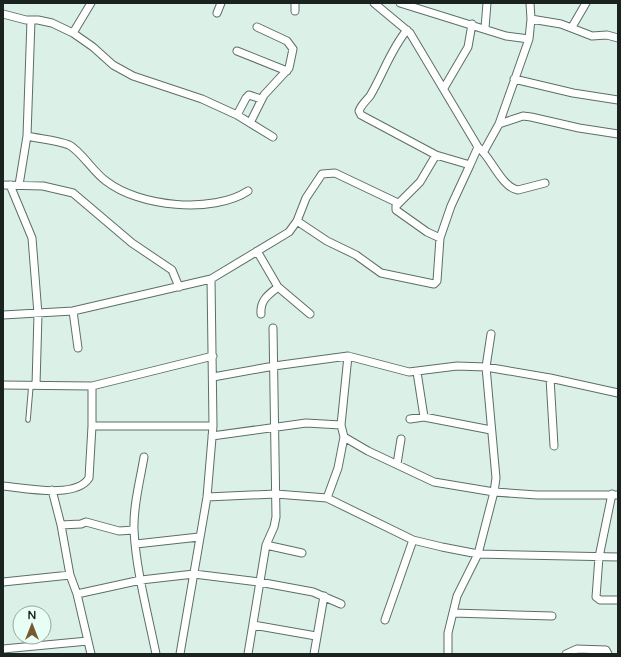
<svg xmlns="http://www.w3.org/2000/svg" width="621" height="657" viewBox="0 0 621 657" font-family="'Varela Round',sans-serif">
	<rect width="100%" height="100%" fill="#dbf1e8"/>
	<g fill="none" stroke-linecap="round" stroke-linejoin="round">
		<defs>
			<path id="lane" d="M28 420 31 385"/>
			<path id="street" d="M374 3 410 33 478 147C491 157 502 188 518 190L545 183
				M400 3 506 36 529 39
				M295 11V3
				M217 13 221 3
				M3 14 26 20H38L52 23 73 33 93 47 113 65 133 76 202 99 237 115 273 137
				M531 19 561 24 592 36 607 35 618 38
				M572 27 586 3
				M485 28 487 3
				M407 30C391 49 383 74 370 96 366 101 361 105 359 111L361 115 436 155 470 165 478 147
				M73 33 91 3
				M237 51 287 71
				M514 79 573 93 618 100
				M444 88 468 47 472 24
				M237 115 246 98 249 95 261 99
				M250 123 264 95 289 68 293 49 287 41 257 27
				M499 124 523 116 531 117 579 128 618 134
				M27 136C40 139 57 140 69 145 81 151 94 173 106 181 139 207 213 214 248 191
				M484 151 499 124 529 39 531 19 530 3
				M436 155 420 182 396 206V210L427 232 440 238
				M3 185 43 186 73 193 132 243 172 270 179 287
				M10 185 32 238 38 314 36 385
				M19 185 27 136 31 20
				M297 221 327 241 356 255 381 273 434 284 437 281 440 238 451 206 470 165
				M257 251 278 287 310 314
				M73 311 78 348
				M261 314C260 300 268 295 278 287
				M3 315 73 311 211 279 289 232 297 221 306 198 322 174 335 173 398 203
				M417 372 424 417
				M213 377 274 366 348 356 409 372 457 366 486 367 550 378 618 393
				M550 378 554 446
				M3 385 92 386 213 356
				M410 419 424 417 491 430
				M92 426H213
				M212 436 306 423 341 425
				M344 437 368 451 434 482 494 492 537 495H618
				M144 457C140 481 133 506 134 530 136 571 148 614 156 654
				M397 464 401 439
				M3 486C25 488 76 499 89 478L92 426V386
				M52 490 61 525 70 575 77 594 91 654
				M612 494 599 557 596 597 600 600H618
				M207 497 276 494 327 498 413 540 442 547 478 554 618 557
				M327 498 338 468 344 437 341 425 348 356
				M61 525 81 524 86 522 119 531 134 530
				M136 544 199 537
				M266 545 302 553
				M3 582 70 575
				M77 594 141 580 194 574 259 582 313 592 341 604
				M453 613 552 616
				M385 620 413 540
				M253 625 316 636
				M3 649 88 641
				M180 654 207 497 213 426 211 279
				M248 654 266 545 274 527 276 517 273 328
				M314 654 324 596
				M448 654V633L457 596 478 554 494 492 496 478 486 367 491 334
				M566 654 577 649 606 650 608 654"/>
		</defs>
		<use href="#lane" stroke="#5c6f67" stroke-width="5.5"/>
		<use href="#street" stroke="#5c6f67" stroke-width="9"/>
		<use href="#lane" stroke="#fff" stroke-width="3.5"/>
		<use href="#street" stroke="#fff" stroke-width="7"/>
	</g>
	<rect width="621" height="657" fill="none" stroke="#1b2320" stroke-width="8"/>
	<g transform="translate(32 625)"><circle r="19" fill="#e8fef5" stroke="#96a6a0"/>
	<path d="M0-3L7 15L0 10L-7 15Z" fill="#78592e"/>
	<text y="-6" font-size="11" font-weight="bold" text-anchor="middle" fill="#1b2320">N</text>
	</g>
</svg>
